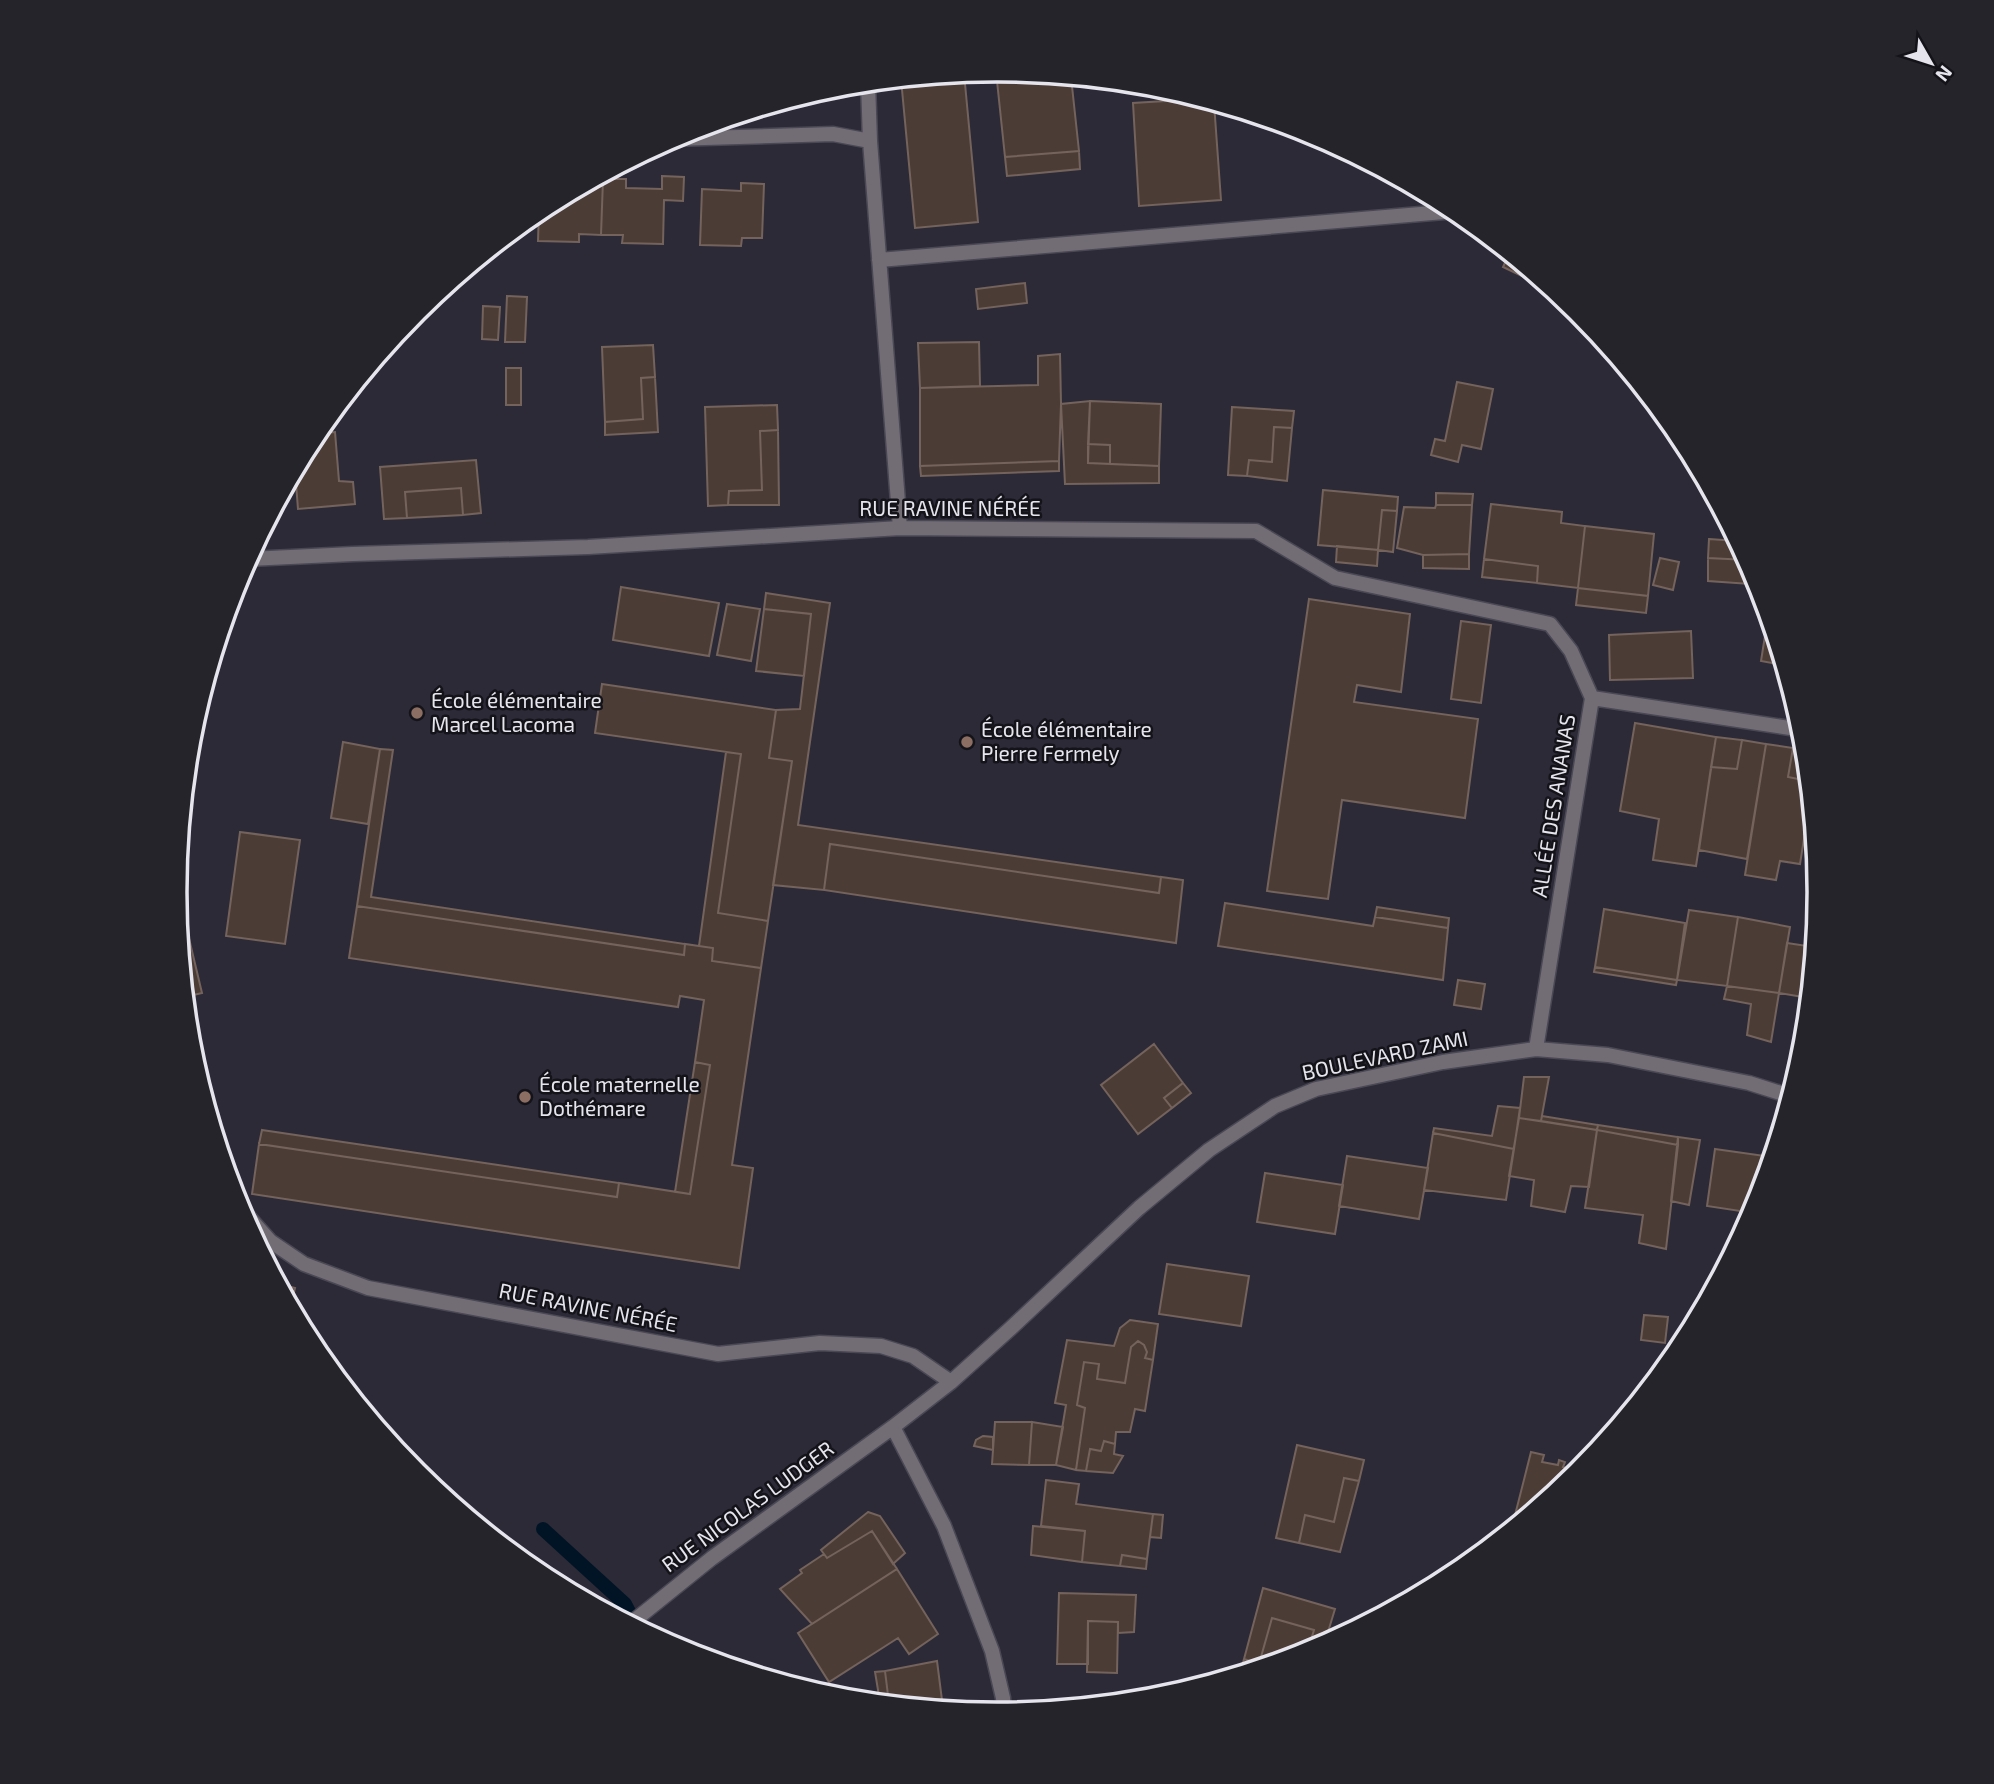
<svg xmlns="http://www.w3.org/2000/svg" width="1994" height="1784" viewBox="0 0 1994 1784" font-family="'Exo 2',sans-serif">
	<rect width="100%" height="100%" fill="#2c2a37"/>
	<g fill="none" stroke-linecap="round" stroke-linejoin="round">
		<path stroke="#001426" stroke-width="14" d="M543 1529 625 1604 637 1627"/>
	</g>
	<path fill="#4c3c36" stroke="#74635c" stroke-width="2" d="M964 73 978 222 915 228 901 79Z
		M1057 76 1071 77 1079 151 1005 157 997 81Z
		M1199 99 1214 103 1221 200 1139 206 1133 103Z
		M1079 151 1080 169 1007 176 1005 157Z
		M662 176 684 177 683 201 664 200 663 244 622 243 623 235H601L603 179H626V188L662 189Z
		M596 179H603L601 235 579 234V242L538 241 539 210Z
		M741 183 764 184 762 238H742L741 246 700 245 702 189 741 191Z
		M1509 254 1525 267 1522 276 1503 267Z
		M1025 283 1027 303 978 309 976 289Z
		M507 296 527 297 525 342H505Z
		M483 306 500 307 498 340 482 339Z
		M979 342 980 386 920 388 918 343Z
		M653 345 655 377 641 378 643 419 605 422 602 347Z
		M1060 354 1061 404 1059 461 920 466V388L1038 385V356Z
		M506 368H521V405H506Z
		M655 377 658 432 605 435V422L643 419 641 378Z
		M1457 382 1493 389 1481 449 1462 445 1458 462 1431 455 1435 439 1445 441Z
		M1090 401 1088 463 1159 466V483L1065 484 1061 404Z
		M1090 401 1161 404 1159 466 1110 464V445L1088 444Z
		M777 405 778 430 760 431 762 490 729 491 728 505 708 506 705 407Z
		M1232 407 1294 411 1292 428 1274 427 1272 462 1249 460 1247 476 1228 475Z
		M1274 427 1292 428 1287 481 1247 476 1249 460 1272 462Z
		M778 430 779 505H728L729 491 762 490 760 431Z
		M335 432 339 481 353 482 355 504 298 509 295 471 315 434Z
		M1088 444 1110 445V464L1088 463Z
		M476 460 481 513 463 515 461 488 405 492 407 518 384 519 380 467Z
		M1059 461V471L921 476 920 466Z
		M461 488 463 515 407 518 405 492Z
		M1323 490 1398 497 1397 511 1382 510 1378 550 1318 545Z
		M1436 493 1473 494 1472 505H1436Z
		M1491 504 1562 512 1561 523 1585 526 1578 588 1537 583 1538 566 1484 559Z
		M1436 505H1472L1469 554 1423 555 1397 548 1404 507 1435 508Z
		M1382 510 1397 511 1393 552 1378 550Z
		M1585 526 1654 534 1648 596 1578 588Z
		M1709 539 1737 541 1747 560 1708 558Z
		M1337 546 1378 550 1377 566 1336 562Z
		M1469 554V569L1423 568V555Z
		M1660 558 1679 562 1673 590 1653 585Z
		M1708 558 1747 560 1751 567 1750 584 1708 581Z
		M1484 559 1538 566 1537 583 1482 577Z
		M621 587 719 603 709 656 613 640Z
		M1578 588 1648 596 1646 613 1576 605Z
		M766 593 830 603 798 825 1161 877 1159 893 830 844 824 890 773 885 792 761 769 758 776 710 800 709 811 614 764 609Z
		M1309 599 1410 614 1401 692 1357 685 1354 702 1478 719 1465 818 1342 800 1328 899 1267 891Z
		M727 604 760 609 751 661 717 655Z
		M764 609 811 614 804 676 756 671Z
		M1768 617 1783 665 1761 661Z
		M1461 621 1491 625 1481 703 1451 699Z
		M1691 631 1693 678 1610 680 1609 635Z
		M602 684 776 710 769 758 792 761 768 921 718 913 741 754 595 733Z
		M1635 723 1716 737 1696 866 1653 860 1659 819 1620 811Z
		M1716 737 1742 740 1737 769 1711 767Z
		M1742 740 1766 744 1747 859 1699 850 1711 767 1737 769Z
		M343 742 380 749 368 824 331 818Z
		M1766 744 1793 748 1788 777 1808 781 1810 801 1800 864 1780 861 1776 880 1745 875Z
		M1793 748 1805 750 1808 781 1788 777Z
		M380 749 393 750 371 897 685 944 684 955 357 906Z
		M726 752 741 754 718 913 768 921 761 968 712 961 713 948 699 946Z
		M1810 801 1813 835 1804 834Z
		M240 832 300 840 285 944 226 936Z
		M830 844 1159 893 1161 877 1183 880 1176 943 824 890Z
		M1225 903 1373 926 1375 917 1448 928 1443 980 1218 946Z
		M357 906 684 955 685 944 713 948 712 961 761 968 732 1165 753 1168 739 1268 252 1194 259 1144 617 1197 619 1183 690 1194 710 1065 695 1062 704 1000 680 996 678 1007 349 958Z
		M1377 907 1449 918 1448 928 1375 917Z
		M1604 909 1685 923 1677 980 1595 967Z
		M1689 910 1738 917 1727 986 1677 980Z
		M1738 917 1790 927 1779 993 1727 986Z
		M187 930 202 993 185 997 179 932Z
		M1787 943 1814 947 1809 998 1779 993Z
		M1595 967 1677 980 1676 985 1594 972Z
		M1458 980 1485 984 1481 1009 1454 1005Z
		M1727 986 1779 993 1771 1042 1747 1035 1751 1004 1724 999Z
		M1154 1044 1183 1083 1164 1098 1172 1108 1138 1134 1101 1085Z
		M695 1062 710 1065 690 1194 675 1192Z
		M1524 1077H1549L1541 1121 1519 1118Z
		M1183 1083 1191 1093 1172 1108 1164 1098Z
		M1498 1106 1520 1108 1514 1149 1433 1133 1434 1128 1492 1136Z
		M1542 1116 1598 1125 1597 1130 1541 1121Z
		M1519 1118 1597 1130 1589 1187 1571 1186 1565 1212 1531 1206 1534 1180 1509 1176Z
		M1598 1125 1678 1137V1145L1597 1130Z
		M262 1130 619 1183 617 1197 259 1144Z
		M1597 1130 1678 1145 1666 1249 1639 1243 1643 1215 1585 1208Z
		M1433 1133 1514 1149 1506 1200 1424 1190Z
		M1678 1137 1700 1140 1689 1205 1671 1201Z
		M1715 1149 1772 1157 1753 1213 1707 1206Z
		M1347 1156 1428 1168 1419 1219 1339 1206Z
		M1265 1173 1343 1185 1335 1234 1257 1222Z
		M1167 1264 1249 1276 1241 1326 1159 1314Z
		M279 1284 295 1288 291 1306Z
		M1644 1315 1668 1317 1665 1343 1641 1340Z
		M1130 1320 1158 1324 1153 1360 1145 1358 1147 1352 1144 1345 1138 1341 1131 1347 1125 1383 1097 1379 1099 1364 1084 1362 1077 1405 1085 1408 1076 1470 1056 1465 1066 1405 1055 1403 1067 1340 1114 1346 1120 1328Z
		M1138 1341 1144 1345 1147 1352 1145 1358 1153 1360 1145 1411 1135 1409 1130 1432H1116L1115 1444 1104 1441 1101 1451 1090 1449 1086 1471 1076 1470 1085 1408 1077 1405 1084 1362 1099 1364 1097 1379 1125 1383 1131 1347Z
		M995 1422H1032L1029 1465 992 1464Z
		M1032 1422 1063 1427 1056 1465H1029Z
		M983 1436 993 1437V1450L974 1446 976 1440Z
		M1104 1441 1115 1444 1114 1454 1123 1456 1113 1473 1086 1471 1090 1449 1101 1451Z
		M1297 1445 1364 1460 1359 1481 1344 1478 1334 1522 1305 1515 1299 1543 1276 1538Z
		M1531 1452 1544 1455 1542 1462 1558 1465 1559 1460 1565 1462 1563 1467 1578 1471 1579 1465 1584 1466 1578 1474 1512 1527Z
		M1344 1478 1359 1481 1340 1552 1299 1543 1305 1515 1334 1522Z
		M1046 1480 1079 1484 1076 1504 1153 1514 1147 1559 1122 1555 1120 1566 1082 1562 1085 1531 1041 1526Z
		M868 1512 880 1516 905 1553 893 1564 872 1531 827 1558 821 1550Z
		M1153 1514 1163 1515 1161 1538 1150 1537Z
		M1033 1526 1085 1531 1082 1562 1031 1555Z
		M872 1531 897 1569 812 1624 780 1589 802 1573 800 1570 824 1554 827 1558Z
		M1122 1555 1147 1559 1146 1569 1120 1566Z
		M897 1569 938 1634 909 1654 898 1638 829 1682 798 1633Z
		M1263 1588 1335 1609 1324 1645 1307 1653 1314 1630 1272 1618 1259 1664 1244 1659Z
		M1059 1593 1136 1595 1134 1632 1118 1633V1622L1088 1621V1664H1057Z
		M1272 1618 1314 1630 1307 1653 1240 1673 1244 1659 1259 1664Z
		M1088 1621 1118 1622 1117 1673 1087 1672Z
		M937 1661 943 1708 889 1703 885 1671Z
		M885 1671 889 1703 880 1702 875 1672Z"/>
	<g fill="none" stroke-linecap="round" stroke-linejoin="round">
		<defs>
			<path id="minor" d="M868 83 870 141 900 528
				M671 139 833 134 870 141
				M879 260 1456 211
				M247 559 353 554 588 547 900 528 1256 531 1335 578 1550 624 1571 651 1592 698
				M1536 1049 1592 698 1803 730
				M237 1204 270 1241 304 1264 368 1288 718 1354 820 1343 881 1346 913 1356 951 1382
				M893 1427 944 1526 992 1651 1003 1698 1004 1713
				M630 1624 712 1558 893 1427 951 1382 1011 1328 1139 1208 1209 1150 1275 1106 1316 1089 1443 1062 1536 1049 1608 1055 1749 1083 1790 1096"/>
		</defs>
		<use href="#minor" stroke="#4a4854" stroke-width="17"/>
		<use href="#minor" stroke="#726d74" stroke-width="14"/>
	</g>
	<g fill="#8d6e63" stroke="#141319" stroke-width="2.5">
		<circle cx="417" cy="713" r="7"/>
		<circle cx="967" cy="742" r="7"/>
		<circle cx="525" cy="1097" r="7"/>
	</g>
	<g text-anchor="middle" stroke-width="5" stroke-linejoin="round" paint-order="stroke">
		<g font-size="21" fill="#e6e5ee" stroke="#141319">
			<text x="950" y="516">RUE RAVINE NÉRÉE</text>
			<text transform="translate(1554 806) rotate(-81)" y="7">ALLÉE DES ANANAS</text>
			<text transform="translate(1385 1056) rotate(-12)" y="7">BOULEVARD ZAMI</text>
			<text transform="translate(588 1308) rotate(11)" y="7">RUE RAVINE NÉRÉE</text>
			<text transform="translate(748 1507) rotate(-36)" y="7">RUE NICOLAS LUDGER</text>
		</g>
		<g font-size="21" fill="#e6e5ee" stroke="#141319" text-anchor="start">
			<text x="431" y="708">École élémentaire<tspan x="431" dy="24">Marcel Lacoma</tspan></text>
			<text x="981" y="737">École élémentaire<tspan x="981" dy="24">Pierre Fermely</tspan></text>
			<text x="539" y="1092">École maternelle<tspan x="539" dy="24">Dothémare</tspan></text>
		</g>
	</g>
	<path d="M0 0H1994V1784H0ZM187 892a810 810 0 1 1 1620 0a810 810 0 1 1-1620 0Z" fill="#25242a" fill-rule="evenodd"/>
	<path fill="none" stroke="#e6e5ee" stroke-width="3.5" d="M187 892a810 810 0 1 1 1620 0a810 810 0 1 1-1620 0Z"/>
	<g transform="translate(1931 63) rotate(129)" stroke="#141319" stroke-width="5" paint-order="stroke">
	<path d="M0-5L12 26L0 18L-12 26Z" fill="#e6e5ee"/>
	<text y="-10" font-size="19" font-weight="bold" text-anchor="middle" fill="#e6e5ee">N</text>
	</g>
</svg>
